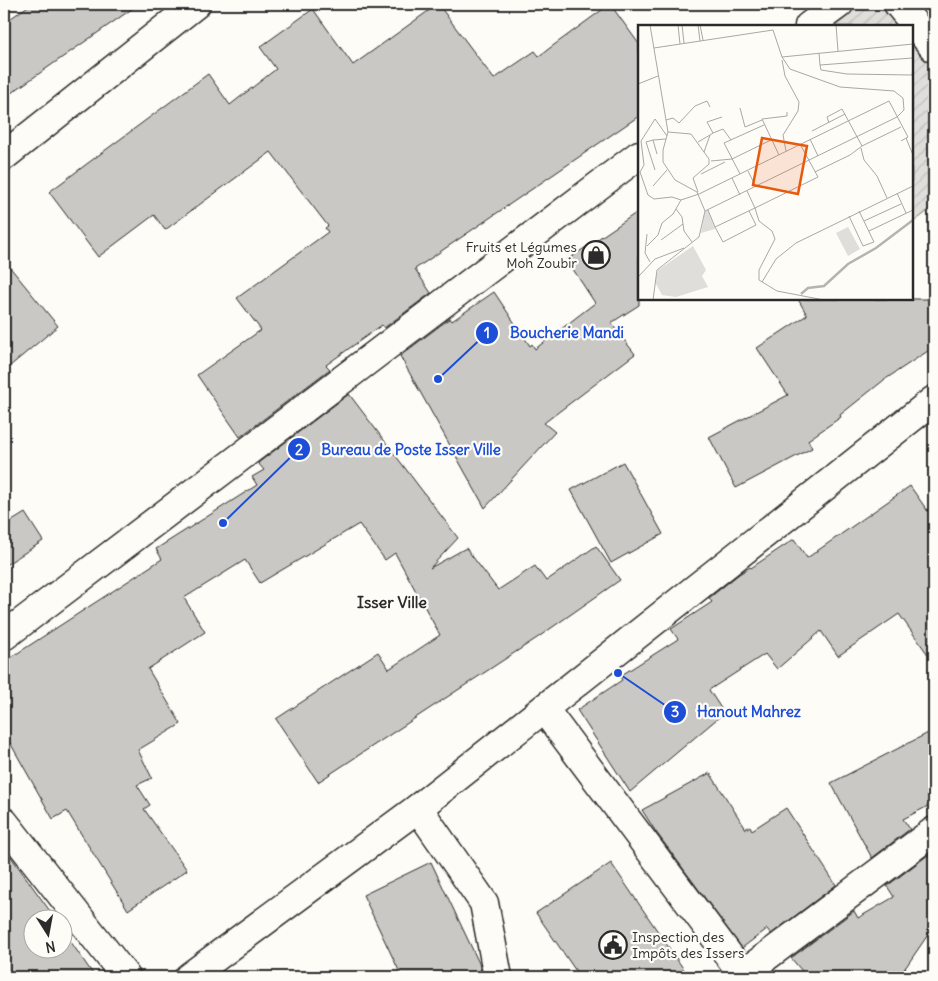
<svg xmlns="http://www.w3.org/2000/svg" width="938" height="981" viewBox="0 0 938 981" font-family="Delius,sans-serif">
<defs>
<pattern id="garden-furrows" width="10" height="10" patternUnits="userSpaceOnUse" patternTransform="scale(1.25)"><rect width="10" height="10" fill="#dfdeda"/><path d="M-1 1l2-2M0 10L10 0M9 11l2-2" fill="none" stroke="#c0bfbb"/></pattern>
</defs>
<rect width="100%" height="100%" fill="#fdfcf7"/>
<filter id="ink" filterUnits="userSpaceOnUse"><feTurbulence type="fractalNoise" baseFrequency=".02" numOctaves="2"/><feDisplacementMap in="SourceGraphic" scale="10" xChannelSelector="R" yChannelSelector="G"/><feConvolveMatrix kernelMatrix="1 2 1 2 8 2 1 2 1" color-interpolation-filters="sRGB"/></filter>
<g filter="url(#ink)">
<path fill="url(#garden-furrows)" stroke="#858482" d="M839,4h59l36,44v159l-22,16v-197h-103z"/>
<g fill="#c9c8c4" stroke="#2b2b2b">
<path d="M31,4h108l-135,94v-75z"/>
<path d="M438,4l56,75 41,-28 4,5 71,-52 29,40v72l-224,153 16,24 -47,35 -2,-3 -56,40 4,4 -90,68 -43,-62 64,-45 -24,-32 91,-66 -3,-4 3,-2 -57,-74 -106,78 -11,-15 -56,42 -49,-65 159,-118 22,31 46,-36 -16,-22 53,-38 40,56z"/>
<path d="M639,211v94l-28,18 24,31 -91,69 11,9 -70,76 -85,-152 50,-38 2,3 42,-29 36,54 2,-2 3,5 60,-46 -28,-43z"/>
<path d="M4,260l54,66 -54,45z"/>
<path d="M798,299h136v48l-50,33 -44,35 1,2 -33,23 4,8 -76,40 -27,-51 79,-42 -31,-47 50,-33z"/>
<path d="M349,394l109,144 -28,30 36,-20 32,42 37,-24 11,15 50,-35 24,34 -83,58 -219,144 -42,-63 102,-67 11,17 51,-34 -45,-82 -10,7 -26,-36 -99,59 -15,-23 -61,38 21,34 -57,37 33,55 -43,26 14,28 -15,7 13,20 -6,4 43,61 -59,40 -61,-99 -14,8 -49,-87v-70l158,-103 -6,-10 101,-64 -5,-8 12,-7 -6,-7z"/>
<path d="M623,462l40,72 -52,29 -40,-73z"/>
<path d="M910,486l24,34v143l-35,-49 -61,42 -17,-25 -44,38 -12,-15 -56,36 15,23 -94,79 -53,-82 45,-30 -2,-4 58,-37 -7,-10 41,-27 -3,-4 30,-24 11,-7 1,1 43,-29 13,19z"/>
<path d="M25,513l18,28 -39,25v-40z"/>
<path d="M934,730v73l-31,16 7,10 -38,29 -41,-75z"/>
<path d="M710,773l36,56 4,-3 2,4 34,-22 50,77 -65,49 -4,-5 -25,19 -86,-116 -14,-22z"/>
<path d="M4,847l51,71h-23v30h30v-19l33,48h-91z"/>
<path d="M928,855l6,8v63l-35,51h-92l-16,-19 63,-47 4,7 36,-21 -7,-11z"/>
<path d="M431,862l48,101 3,14h-80l-39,-82z"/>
<path d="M611,863l78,114h-109l-44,-64z"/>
</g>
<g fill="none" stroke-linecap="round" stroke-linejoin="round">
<defs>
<g id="street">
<path d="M898,4l36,44"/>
<path d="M809,26l30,-22"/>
<path d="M4,156l192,-152"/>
<path d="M4,636l635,-481"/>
<path d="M544,709l201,268"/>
<path d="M418,808l66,95 14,74"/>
<path d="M4,822l122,155"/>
<path d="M743,974l191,-143"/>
<path d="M189,977l229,-169 516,-408"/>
</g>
</defs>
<use href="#street" stroke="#2b2b2b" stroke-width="31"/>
<use href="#street" stroke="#fdfcf7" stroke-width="28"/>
</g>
</g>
<defs>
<symbol id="shop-ring" viewBox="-11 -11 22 22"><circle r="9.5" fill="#fdfcf7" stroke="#2b2b2b" stroke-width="1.5"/><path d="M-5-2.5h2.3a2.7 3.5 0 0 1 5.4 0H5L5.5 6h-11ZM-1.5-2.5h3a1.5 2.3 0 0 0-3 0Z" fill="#2b2b2b"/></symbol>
<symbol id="civic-ring" viewBox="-11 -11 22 22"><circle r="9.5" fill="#fdfcf7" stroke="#2b2b2b" stroke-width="1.5"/><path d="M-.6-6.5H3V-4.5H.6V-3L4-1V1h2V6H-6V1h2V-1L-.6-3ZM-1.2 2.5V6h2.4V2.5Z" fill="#2b2b2b"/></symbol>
</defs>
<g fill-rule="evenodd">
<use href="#shop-ring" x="580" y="239" width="32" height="32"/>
<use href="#civic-ring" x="597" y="929" width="32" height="32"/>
</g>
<g text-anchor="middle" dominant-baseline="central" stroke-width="4.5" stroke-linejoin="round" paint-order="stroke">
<g font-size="14" fill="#2b2b2b" stroke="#fdfcf7" text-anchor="end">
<text x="577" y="247">Fruits et Légumes<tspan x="577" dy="16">Moh Zoubir</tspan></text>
<text x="632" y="937" text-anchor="start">Inspection des<tspan x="632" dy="16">Impôts des Issers</tspan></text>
</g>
<g font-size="16" font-weight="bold" fill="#2b2b2b" stroke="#fdfcf7">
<text x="392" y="602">Isser Ville</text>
</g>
</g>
<g transform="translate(638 25)">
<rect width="275" height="275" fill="#fdfcf7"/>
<path d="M70,185l7,19 -14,4 4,-22z" fill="#dfdeda"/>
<path d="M55,221l13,24 -4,6 6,11 -32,10 -14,-2 -7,-13 3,-12z" fill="#dfdeda"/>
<path d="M210,202l12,22 -12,7 -12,-23z" fill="#dfdeda"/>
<path fill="none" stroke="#b5b4b1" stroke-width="2.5" d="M163,269l7,-6 16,-2 24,-22 28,-16 37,-28"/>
<path fill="none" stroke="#a9a8a5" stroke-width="1" d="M12,0l18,107 -5,18v12l12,18 22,12 8,19 -6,26 -42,33 -4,30M40,0l2,19M44,0l2,18M60,0l2,16M62,0l3,15M198,0l2,26M16,23l119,-18 9,27 131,-13M181,28l1,12 92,-7M144,35l3,16 14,26 -1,9 -15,24 3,16M182,40l1,5 26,4 65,1 1,-6M0,59l20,-8M102,83l5,19 17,-7M28,95l7,-2 6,5 16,-17 12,-5 3,6M174,106l33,-17M30,107l23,2 18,25v5l-16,14 5,14M75,108l10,-4 8,11M72,110l3,-2 -6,-11 15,-5M29,111l-12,-17 -14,22 3,24 -4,7 8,23 6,4 18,-2 9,3M268,113l7,17M172,114l8,17M15,115l-7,2 9,28M60,117l12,-7 -6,17M224,121l39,-19M223,123l3,12 13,16 10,22M19,129l-4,-14 13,-1M141,130l-17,-36 25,-3v-4M73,136l21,-2 39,-19M110,146l8,16M177,147l35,-17 12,-9 -20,-37 -15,8 2,6M63,149l24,-12M102,149l-16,-31 40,-18M94,153l8,17M15,161l14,-16M109,166l8,17 63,-31 -18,-33M259,168l9,20M38,184l6,8 2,14 8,11M70,185l7,17M67,186l192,-94 7,-7 -1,-12 -9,-7 -54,-4 -50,-18 -8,-12M111,186l7,14 -33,17 -8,-15 40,-19 4,13 13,10 3,8 -16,31v10l18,11 47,9M211,191l14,30 11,-4 -15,-31M226,196l37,-17M231,206l44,-21M9,209l-2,19 5,9M23,215l22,-16M9,221l11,-11 4,-12 11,-9 8,-14 18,-6 190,-93 19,36 -7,4M0,252l17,-18 29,-11M124,257l14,-23 20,-16 117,-57"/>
<path fill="#e8590c" fill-opacity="0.15" stroke="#e8590c" stroke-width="2.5" d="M124,113l45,8 -9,48 -45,-9z"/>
<rect width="275" height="275" fill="none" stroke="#2b2b2b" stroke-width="2.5"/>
</g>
<path fill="none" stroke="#1d4ed8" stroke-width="2" d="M438 379L487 333M223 523L299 449M618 673L675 712"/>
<g fill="#1d4ed8" stroke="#fdfcf7" stroke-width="2">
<circle cx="438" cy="379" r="5"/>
<circle cx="223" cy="523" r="5"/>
<circle cx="618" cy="673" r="5"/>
<circle cx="487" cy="333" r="12"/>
<circle cx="299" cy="449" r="12"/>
<circle cx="675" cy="712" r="12"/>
</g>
<g font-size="15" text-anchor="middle" font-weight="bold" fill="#fff">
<text x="487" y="338">1</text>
<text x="299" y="455">2</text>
<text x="675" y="717">3</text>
</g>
<g font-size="15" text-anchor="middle" font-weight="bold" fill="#1d4ed8" stroke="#fdfcf7" stroke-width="4.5" stroke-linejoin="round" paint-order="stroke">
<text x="567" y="338">Boucherie Mandi</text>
<text x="411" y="455">Bureau de Poste Isser Ville</text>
<text x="749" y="717">Hanout Mahrez</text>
</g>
<rect width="938" height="981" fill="none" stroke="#fdfcf7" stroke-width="20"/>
<rect x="10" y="10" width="918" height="961" fill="none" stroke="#2b2b2b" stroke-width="2" filter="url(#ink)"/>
<g transform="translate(48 934) rotate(169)"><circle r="24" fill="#fdfcf7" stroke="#a9a8a5"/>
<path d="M0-4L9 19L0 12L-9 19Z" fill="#2b2b2b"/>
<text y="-8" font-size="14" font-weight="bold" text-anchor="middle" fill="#2b2b2b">N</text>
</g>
</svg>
